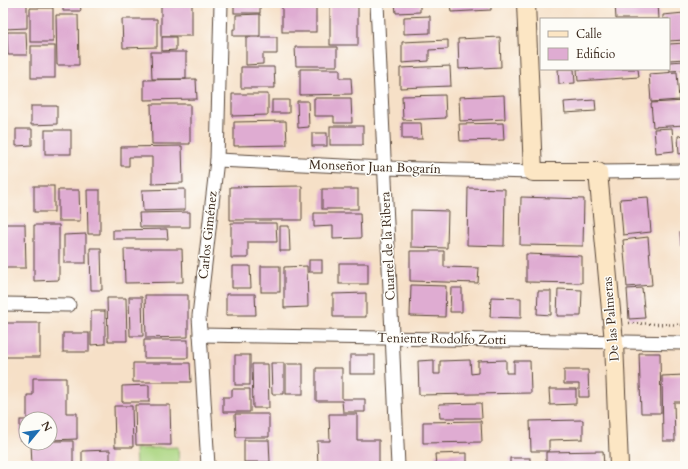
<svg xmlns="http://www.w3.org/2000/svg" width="688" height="469" viewBox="0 0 688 469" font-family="Cardo,serif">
<rect width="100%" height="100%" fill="#fdfcf7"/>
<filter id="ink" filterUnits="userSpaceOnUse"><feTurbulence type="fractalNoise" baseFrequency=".025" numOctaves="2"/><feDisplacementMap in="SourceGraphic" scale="8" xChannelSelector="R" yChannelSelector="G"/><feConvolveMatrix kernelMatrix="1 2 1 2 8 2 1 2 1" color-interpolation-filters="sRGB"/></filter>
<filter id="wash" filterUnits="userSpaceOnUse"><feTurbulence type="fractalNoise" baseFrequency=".012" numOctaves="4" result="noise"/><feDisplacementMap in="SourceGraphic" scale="16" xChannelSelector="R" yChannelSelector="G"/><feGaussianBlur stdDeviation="0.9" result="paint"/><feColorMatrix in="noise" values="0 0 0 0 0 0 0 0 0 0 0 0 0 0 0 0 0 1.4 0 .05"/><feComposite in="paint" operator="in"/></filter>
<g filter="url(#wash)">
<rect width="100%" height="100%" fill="#f6e0c7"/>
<path fill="#abd581" stroke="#738050" d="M178,447l1,19h-43l-1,-17z"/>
<g id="blocks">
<g fill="#dfacd2">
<path d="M5,3h22v25l-22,1z"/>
<path d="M63,3h17l1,8h-18z"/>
<rect x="161" y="3" width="31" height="33"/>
<rect x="234" y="3" width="26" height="10"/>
<rect x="282" y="3" width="34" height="29"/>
<rect x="330" y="3" width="28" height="42"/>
<path d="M395,3h25v9l-24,1z"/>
<path d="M450,3h41v7l-40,2z"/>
<path d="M615,3h43l1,16h-43z"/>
<rect x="30" y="8" width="23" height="34"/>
<path d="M684,13l1,27 -16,1v-22h-6v-4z"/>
<path d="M260,14v22h-27v-7h3v-14z"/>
<path d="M56,15h22l1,50h-22z"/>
<path d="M430,16v17l-26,1v-17z"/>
<path d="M122,19h35v28l-34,1z"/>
<path d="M7,32h19l1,23h-19z"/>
<path d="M162,37h14v13l-14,1z"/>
<path d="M246,37h31v17h-14v10l-17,1z"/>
<path d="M500,37l1,30 -42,2 -1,-30z"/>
<path d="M448,40v9l-19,1v11l-27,2v-21z"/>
<path d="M685,43v16l-16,1v-16z"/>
<rect x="31" y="46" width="24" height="32"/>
<path d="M295,47h42v19h-41z"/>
<path d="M151,52h35v27h-34z"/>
<path d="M685,61v9l-15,1 -1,-9z"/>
<path d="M450,66l1,20 -51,2v-20z"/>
<path d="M241,67h33l1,21h-34z"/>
<path d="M300,69h40v9h11l1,16 -52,1z"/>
<path d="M558,69h16l1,14 -16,1z"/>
<path d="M577,69h61l1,8 -61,4z"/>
<path d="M677,72l2,28 -28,2 -2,-28z"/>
<path d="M196,79l1,20 -53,1v-20z"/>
<path d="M232,94h36v21l-36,1z"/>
<path d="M445,95l1,23 -43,2 -1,-24z"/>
<path d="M504,95l1,24 -45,2 -1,-24z"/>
<path d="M314,98h37l1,25h-18v-7h-20z"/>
<rect x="272" y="100" width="17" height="13"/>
<path d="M595,100l1,11 -31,2 -1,-11z"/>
<path d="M297,101h11l1,26 -11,1z"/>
<path d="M685,101v24l-32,2 -2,-24z"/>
<path d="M151,104h39v40h-38z"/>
<path d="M31,106h26v18l-26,1z"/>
<path d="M286,121l1,24 -53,1v-24z"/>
<path d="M402,123h19l1,16h-20z"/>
<path d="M503,123l1,17 -44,1 -1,-17z"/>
<rect x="330" y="126" width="33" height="19"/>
<path d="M672,128l2,23 -18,2 -2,-24z"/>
<path d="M16,129h16v16l-16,1z"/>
<rect x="45" y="130" width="26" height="24"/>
<rect x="312" y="133" width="15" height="13"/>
<path d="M685,135v18l-6,1 -1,-18z"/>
<path d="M182,146l1,37 -31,1v-27h-23v9h-8v-19z"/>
<rect x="34" y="186" width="20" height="26"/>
<path d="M302,186v34h-72v-33z"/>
<path d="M468,188l37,1 -1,57 -37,-1z"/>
<path d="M185,189v21l-42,1 -1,-21z"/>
<rect x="322" y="189" width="36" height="20"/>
<path d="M58,190h21l1,31h-22z"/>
<path d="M87,190h13v44h-12z"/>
<path d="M521,197l63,2 -1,47 -63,-1z"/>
<path d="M648,197l3,35 -28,3 -3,-36z"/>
<path d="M411,210l37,1 -1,37 -36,-1z"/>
<path d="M190,212v15h-50l-1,-14z"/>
<path d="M314,213h46l1,25 -28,1v-13l-19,1z"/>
<path d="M231,223h45l1,19h-29v16h-17z"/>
<path d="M3,224h22l1,44h-23z"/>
<path d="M34,225h25v55l-25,1z"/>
<path d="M280,226h9l1,25h-10z"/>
<path d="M167,229l1,10h-55v-9z"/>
<path d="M680,232h5v13h-4z"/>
<path d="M86,234v29h-22v-28z"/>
<path d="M648,237l4,48 -25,2 -4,-47z"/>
<path d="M90,248h11l1,42h-11z"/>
<path d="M124,249h58l1,33 -58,1z"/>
<path d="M410,251h34v16l35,1 -1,15 -68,-2z"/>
<path d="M526,254l56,2v27l-56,-1z"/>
<rect x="309" y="260" width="13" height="12"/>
<rect x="339" y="263" width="29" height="21"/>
<path d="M232,266h18l1,22h-19z"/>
<rect x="261" y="266" width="19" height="26"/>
<path d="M307,266l1,41 -24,1v-41z"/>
<path d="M411,285l35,1 -1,31 -35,-1z"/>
<path d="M451,288h11v24h-12z"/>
<path d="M642,288l3,30 -16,1 -2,-30z"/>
<path d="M558,289l24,1 -1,26h-24z"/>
<path d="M538,291h13v24l-14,-1z"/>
<path d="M366,293v24h-33v-23z"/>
<path d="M226,294h29l1,21h-30z"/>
<path d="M145,295h43v42l-42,1z"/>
<path d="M129,297h13l1,39h-13z"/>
<path d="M491,297l30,1v20l-31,-1z"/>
<path d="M107,298h19l1,43h-19z"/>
<path d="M91,311h14v33l-14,1z"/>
<rect x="3" y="323" width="37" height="34"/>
<rect x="63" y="333" width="26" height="19"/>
<rect x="144" y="340" width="44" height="18"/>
<path d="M639,353h21l1,60h-20z"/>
<rect x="235" y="355" width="15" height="30"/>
<rect x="350" y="355" width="25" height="19"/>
<path d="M434,360v14h6v-13l30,-1 1,14 7,-1v-12l28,-1v13h8v-12h16l1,32 -112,2 -1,-34z"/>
<path d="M133,363h57l1,19h-58z"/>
<path d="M271,363h13v31h-12z"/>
<path d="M252,364h16l1,44h-16z"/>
<rect x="286" y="364" width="17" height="30"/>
<path d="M316,368h26v31h23v13h-22l-1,-11h-26z"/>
<path d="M564,370h24l1,27h-10v-13h-15z"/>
<path d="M684,375l1,27h-11l1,39h-12l-1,-65z"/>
<path d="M33,378h33v35h11v26l-27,1v-21h-23v-24h6z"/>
<path d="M149,385v17h-27v-16z"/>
<path d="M232,389h18v23h-27v-15h9z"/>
<path d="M549,389h27v15l-26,1z"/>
<path d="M481,403l1,15h-42l-1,-14z"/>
<path d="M135,405h35l1,40h-35z"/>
<path d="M114,406h18l1,41h-18z"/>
<path d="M235,414h34v23h-33z"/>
<path d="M329,414h28v26h22v25l-61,1 -1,-25h13z"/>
<rect x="20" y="420" width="6" height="20"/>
<path d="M583,420v19l-34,1v11h-18l-1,-30z"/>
<path d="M481,421l1,21 -59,1v-21z"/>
<path d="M244,440h25l1,22h-26z"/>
<path d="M50,441h23v25h-41l-1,-23h19z"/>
<path d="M110,450v16h-28v-15z"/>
<rect x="683" y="450" width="2" height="16"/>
<path d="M603,451l1,15h-58v-14z"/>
<path d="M467,453v13h-31l-1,-12z"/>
<rect x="510" y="458" width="20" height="8"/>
</g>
</g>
</g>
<g filter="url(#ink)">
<use href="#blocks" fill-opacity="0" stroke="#574537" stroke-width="1"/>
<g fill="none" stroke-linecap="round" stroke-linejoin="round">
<defs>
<g id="minor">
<path d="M377,3l21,463"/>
<path d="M217,160l168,8 148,4"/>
<path d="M598,172l87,-1"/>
<path d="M3,304l66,1"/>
<path d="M200,335l485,8"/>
<path d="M208,466l-9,-150 18,-156 4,-157"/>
</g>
<path id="secondary" d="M526,3l7,169h65l16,170 5,124"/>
</defs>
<use href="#minor" stroke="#574537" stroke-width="15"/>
<use href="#secondary" stroke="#574537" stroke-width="20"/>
<path stroke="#574537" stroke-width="2.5" stroke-dasharray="1 3" stroke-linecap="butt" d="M629,323l56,2"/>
<use href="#minor" stroke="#fff" stroke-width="13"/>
<use href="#secondary" stroke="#fce6c4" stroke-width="18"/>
</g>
</g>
<g text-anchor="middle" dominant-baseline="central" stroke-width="3" stroke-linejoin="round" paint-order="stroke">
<g font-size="13" fill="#3b2a1e" stroke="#fdfcf7">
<text transform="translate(375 167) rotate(2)">Monseñor Juan Bogarín</text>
<text transform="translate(208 235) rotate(-84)">Carlos Giménez</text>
<text transform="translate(388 246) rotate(-93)">Cuartel de la Ribera</text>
<text transform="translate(611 319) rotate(-95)">De las Palmeras</text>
<text transform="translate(442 339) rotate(1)">Teniente Rodolfo Zotti</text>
</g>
</g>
<rect width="688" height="469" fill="none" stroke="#fdfcf7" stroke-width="16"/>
<rect x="540" y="18" width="130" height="52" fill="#fdfcf7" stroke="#afa8a0"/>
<rect x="548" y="31" width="20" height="6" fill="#fce6c4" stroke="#afa8a0"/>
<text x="576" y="38" font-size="12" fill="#3b2a1e">Calle</text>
<rect x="548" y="48" width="20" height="12" fill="#dfacd2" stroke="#afa8a0"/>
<text x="576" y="58" font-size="12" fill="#3b2a1e">Edificio</text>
<g transform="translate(38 431) rotate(61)"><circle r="19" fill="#fdfcf7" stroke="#afa8a0"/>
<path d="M0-3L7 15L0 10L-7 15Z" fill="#1f6fb2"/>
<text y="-6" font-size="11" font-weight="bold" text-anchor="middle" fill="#3b2a1e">N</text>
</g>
</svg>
